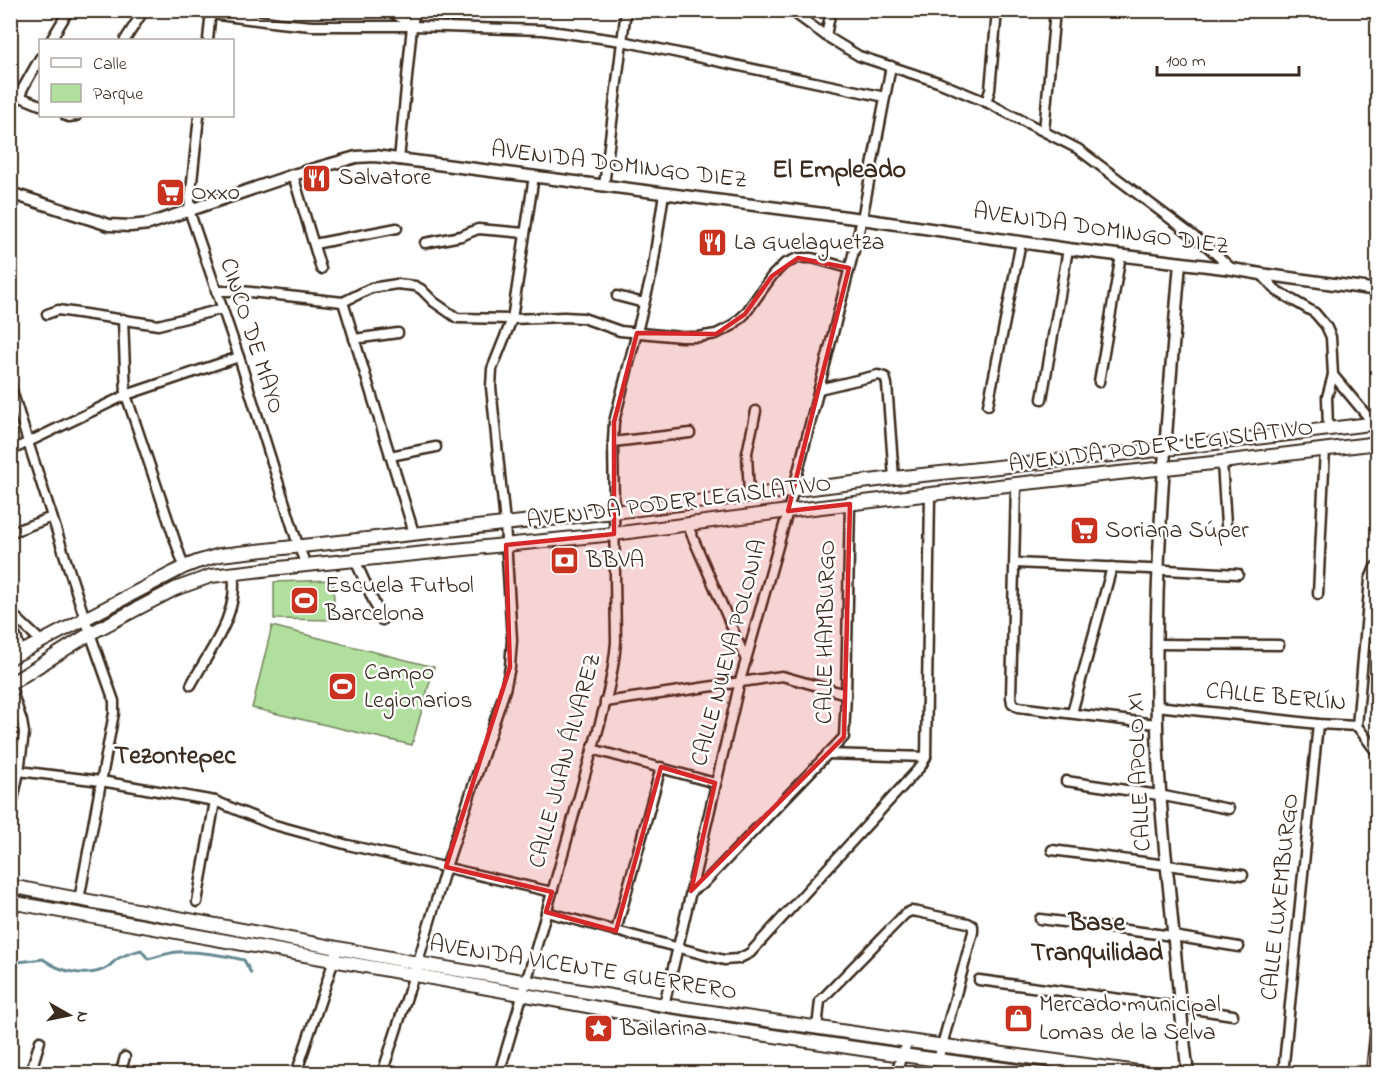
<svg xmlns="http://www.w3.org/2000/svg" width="1388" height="1084" viewBox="0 0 1388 1084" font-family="'Indie Flower',sans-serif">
<rect width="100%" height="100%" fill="#fff"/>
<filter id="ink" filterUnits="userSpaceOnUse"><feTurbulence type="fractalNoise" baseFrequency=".0167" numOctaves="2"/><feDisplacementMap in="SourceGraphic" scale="12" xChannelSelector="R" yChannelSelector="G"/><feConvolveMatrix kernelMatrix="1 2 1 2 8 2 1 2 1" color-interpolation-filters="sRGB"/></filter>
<g filter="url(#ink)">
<g fill="#b0df9e" stroke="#76845e" stroke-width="1.5">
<path d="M333,580l2,40 -61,-1v-37z"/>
<path d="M272,626l162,41 -22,78 -160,-37z"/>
</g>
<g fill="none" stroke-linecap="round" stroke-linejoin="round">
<path stroke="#658a93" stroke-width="3" d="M10,963l33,-4c17,13 46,20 65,8 4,-3 7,-7 11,-9 7,-4 15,-6 22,-8l7,9c9,-2 19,-6 29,-7 23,-1 45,3 67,8l7,13"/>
<defs>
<g id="minor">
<path d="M389,10l22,15"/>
<path d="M790,10l36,26 33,20 79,26 48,20 92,47 130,98 24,22"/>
<path d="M211,14l68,9 33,3h100l131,4 79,11 263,56"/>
<path d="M826,36l5,-26"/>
<path d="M51,40l18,-30"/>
<path d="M125,40l19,-30"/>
<path d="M208,40l3,-30"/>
<path d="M40,58l-17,30 -2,5 2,5 17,7"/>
<path d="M986,102l4,-12 7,-80"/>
<path d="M66,116l3,1 7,-1"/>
<path d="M199,116l-10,94 50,147 59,188 8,20"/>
<path d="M1044,131l11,-121"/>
<path d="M399,160l13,-134 3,-16"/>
<path d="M293,175l28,94"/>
<path d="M604,186l22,-176"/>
<path d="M425,243l36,-7 17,-7 47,4"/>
<path d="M314,244l83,-16"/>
<path d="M1261,274l16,17 38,22 11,13 5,11 2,38 -6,22 1,31"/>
<path d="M216,291h25l102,11 28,-14 26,-4 18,2 6,3 13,13 23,16 55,1 52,-2 19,1 37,13 61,6h17l18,-3 16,-8 13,-12 27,-38 12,-12 14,-6h14l37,10"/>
<path d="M617,296l27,7"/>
<path d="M343,302l71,231"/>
<path d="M47,314l11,-4 100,15 64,-16"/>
<path d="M123,319l3,76 58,172"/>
<path d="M354,339l44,-6"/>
<path d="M1333,375l40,48"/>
<path d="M1099,382l22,-127"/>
<path d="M10,384l18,58 57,177 29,82v12l-35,187"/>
<path d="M819,389l59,-14 7,2 2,7 7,94"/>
<path d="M1042,399l26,-150"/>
<path d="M988,405l33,-163"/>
<path d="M613,442l77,-9"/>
<path d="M10,451l116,-56 113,-38"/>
<path d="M390,456l46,-9"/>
<path d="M1222,462l4,63"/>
<path d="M1016,484l-5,213 1,6 6,4 138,17"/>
<path d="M749,495l-2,-42 9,-42"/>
<path d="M687,524l59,136"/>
<path d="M10,533l42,-16"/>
<path d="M355,560l27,60"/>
<path d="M1015,563l134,6 89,5"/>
<path d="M1318,594l7,-145"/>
<path d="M10,612l32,30"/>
<path d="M10,627l6,10 5,15"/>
<path d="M1156,644l123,1"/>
<path d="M10,685l12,36 2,12 -5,39 -9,42"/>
<path d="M191,685c18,-34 49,-71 42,-112"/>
<path d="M605,702l177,-26 64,18"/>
<path d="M1157,706l161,18 39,2"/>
<path d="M1072,713l40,-146"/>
<path d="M1357,726l13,-147 5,-12 3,-1"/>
<path d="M1357,726l21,28"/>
<path d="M592,749l123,34"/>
<path d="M827,754l99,3"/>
<path d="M10,770l91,11 114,20 56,23 77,21 204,47"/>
<path d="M1066,781l93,14 70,14"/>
<path d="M1052,850l191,25"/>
<path d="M691,891l12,-7 141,-147 2,-43 4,-190"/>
<path d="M197,902l18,-101"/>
<path d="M546,912l178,48 14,-1 12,-6 171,-187 5,-9 4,-262"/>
<path d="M1040,919l133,17 66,11"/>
<path d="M616,931l45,-164"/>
<path d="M979,980l201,27 53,8"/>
<path d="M664,1005l14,-58 62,-266 48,-170 74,-292 29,-153"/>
<path d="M817,1028l3,-27 85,-87 6,-3 7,1 50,11 5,3v6l-35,128"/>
<path d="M30,1074l10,-33"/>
<path d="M120,1074l5,-17"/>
<path d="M296,1074l42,-126"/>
<path d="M382,1074l32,-99 32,-108 59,-177 5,-23 2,-27 -7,-117 -14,-136 1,-18 20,-50 22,-143"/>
<path d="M499,1074c28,-94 55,-187 81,-281 13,-49 32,-100 36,-151l-3,-200 1,-20 38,-149 12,-80"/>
<path d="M895,1074l13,-33"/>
<path d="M1283,1074l35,-350"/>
<path d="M1371,1074l7,-66"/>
</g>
<g id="tertiary">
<path d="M10,193l99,32 21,1 19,-2 144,-49 63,-18 19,-1 487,63 206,30 164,20 29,5 117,16"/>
<path d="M1180,263c-13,154 -27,308 -23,462 1,55 6,109 12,163 6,62 11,124 19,186"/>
</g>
<g id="secondary">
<path d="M10,658l174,-91 13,-5 23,-7 394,-43 280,-34 264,-28 220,-27"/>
<path d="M10,684l81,-51 84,-44 36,-13 95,-11 308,-31 182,-24 220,-26 206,-22 156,-19"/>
<path d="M10,886l407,77 247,42 244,36 245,33"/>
<path d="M10,902l649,117 243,36 140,19"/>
</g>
</defs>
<use href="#minor" stroke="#3b2a1e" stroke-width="13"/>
<use href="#tertiary" stroke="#3b2a1e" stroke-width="15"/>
<use href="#secondary" stroke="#3b2a1e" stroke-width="16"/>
<use href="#minor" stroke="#fff" stroke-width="8"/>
<use href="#tertiary" stroke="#fff" stroke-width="10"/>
<use href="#secondary" stroke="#fff" stroke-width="12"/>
</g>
</g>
<path fill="#d62828" fill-opacity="0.2" stroke="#d62828" stroke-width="4.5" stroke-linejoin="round" d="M798,258l51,10 -61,243 62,-7 -6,233 -153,154 24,-108 -54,-16 -45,164 -70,-19 6,-20 -106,-25 64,-200 -4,-122 108,-11v-112l23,-89 79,1 29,-20 27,-38z"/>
<defs>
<symbol id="restaurant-square" viewBox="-11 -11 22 22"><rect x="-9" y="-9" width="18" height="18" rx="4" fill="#c8321e" stroke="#fff"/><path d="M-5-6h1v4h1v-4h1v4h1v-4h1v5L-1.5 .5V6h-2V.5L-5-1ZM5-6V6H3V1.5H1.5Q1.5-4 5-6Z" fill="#fff"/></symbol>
<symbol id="supermarket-square" viewBox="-11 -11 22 22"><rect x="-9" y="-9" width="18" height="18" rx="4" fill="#c8321e" stroke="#fff"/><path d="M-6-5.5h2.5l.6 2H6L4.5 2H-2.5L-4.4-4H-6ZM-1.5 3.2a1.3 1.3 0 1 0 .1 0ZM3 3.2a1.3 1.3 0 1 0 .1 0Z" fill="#fff"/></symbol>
<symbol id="bank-square" viewBox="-11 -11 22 22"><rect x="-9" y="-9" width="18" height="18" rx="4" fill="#c8321e" stroke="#fff"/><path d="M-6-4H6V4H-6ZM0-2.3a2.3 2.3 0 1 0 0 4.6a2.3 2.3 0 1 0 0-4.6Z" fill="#fff"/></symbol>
<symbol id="stadium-square" viewBox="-11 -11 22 22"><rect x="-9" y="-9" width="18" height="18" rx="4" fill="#c8321e" stroke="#fff"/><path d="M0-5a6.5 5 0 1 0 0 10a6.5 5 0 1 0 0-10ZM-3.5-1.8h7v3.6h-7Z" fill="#fff"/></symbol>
<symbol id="shop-square" viewBox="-11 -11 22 22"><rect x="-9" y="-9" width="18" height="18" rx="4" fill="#c8321e" stroke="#fff"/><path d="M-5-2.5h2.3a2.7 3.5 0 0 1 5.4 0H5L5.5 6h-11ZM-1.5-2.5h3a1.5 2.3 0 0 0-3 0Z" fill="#fff"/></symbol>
<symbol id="sight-square" viewBox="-11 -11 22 22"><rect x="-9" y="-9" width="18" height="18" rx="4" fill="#c8321e" stroke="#fff"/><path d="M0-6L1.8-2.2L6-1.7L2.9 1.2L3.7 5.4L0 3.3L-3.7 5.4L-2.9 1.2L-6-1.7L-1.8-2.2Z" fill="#fff"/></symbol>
</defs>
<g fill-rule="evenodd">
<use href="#restaurant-square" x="300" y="162" width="33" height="33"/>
<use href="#supermarket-square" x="154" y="176" width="33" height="33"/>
<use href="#restaurant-square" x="696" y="226" width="33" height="33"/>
<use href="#supermarket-square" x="1068" y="514" width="33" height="33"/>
<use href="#bank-square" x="548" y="544" width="33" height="33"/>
<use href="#stadium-square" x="288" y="584" width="33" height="33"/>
<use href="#stadium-square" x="326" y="670" width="33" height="33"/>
<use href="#shop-square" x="1002" y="1002" width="33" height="33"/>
<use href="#sight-square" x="582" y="1012" width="33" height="33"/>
</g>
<g text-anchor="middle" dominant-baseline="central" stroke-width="5" stroke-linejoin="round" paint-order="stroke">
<g font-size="24" fill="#3b2a1e" stroke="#fff">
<text transform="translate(619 166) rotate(7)">AVENIDA DOMINGO DIEZ</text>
<text transform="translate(1101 230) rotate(8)">AVENIDA DOMINGO DIEZ</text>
<text transform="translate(251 336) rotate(72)">CINCO DE MAYO</text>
<text transform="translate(1161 447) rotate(-7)">AVENIDA PODER LEGISLATIVO</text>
<text transform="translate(679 503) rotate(-7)">AVENIDA PODER LEGISLATIVO</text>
<text transform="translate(827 632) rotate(-89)">CALLE HAMBURGO</text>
<text transform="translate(730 653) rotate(-75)">CALLE NUEVA POLONIA</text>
<text transform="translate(1276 698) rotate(5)">CALLE BERLÍN</text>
<text transform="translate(566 761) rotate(-75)">CALLE JUAN ÁLVAREZ</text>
<text transform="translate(1140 772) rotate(-93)">CALLE APOLO XI</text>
<text transform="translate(1281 897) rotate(-84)">CALLE LUXEMBURGO</text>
<text transform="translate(583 969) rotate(9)">AVENIDA VICENTE GUERRERO</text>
</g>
<g font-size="24" fill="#3b2a1e" stroke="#fff" text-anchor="start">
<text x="338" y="178">Salvatore</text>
<text x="191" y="193">Oxxo</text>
<text x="734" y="243">La Guelaguetza</text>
<text x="1105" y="531">Soriana Súper</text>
<text x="586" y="561">BBVA</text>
<text x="325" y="586">Escuela Futbol<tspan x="325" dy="28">Barcelona</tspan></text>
<text x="364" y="673">Campo<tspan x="364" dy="28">Legionarios</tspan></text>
<text x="1039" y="1005">Mercado municipal<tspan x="1039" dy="28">Lomas de la Selva</tspan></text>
<text x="620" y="1029">Bailarina</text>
</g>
<g font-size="26" font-weight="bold" fill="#3b2a1e" stroke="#fff">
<text x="839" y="171">El Empleado</text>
<text x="175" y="757">Tezontepec</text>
<text x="1097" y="924">Base<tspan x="1097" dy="30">Tranquilidad</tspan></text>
</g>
</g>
<rect width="1388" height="1084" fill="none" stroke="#fff" stroke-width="36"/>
<rect x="18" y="18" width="1352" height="1048" fill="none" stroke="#3b2a1e" stroke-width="2" filter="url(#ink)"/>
<rect x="39" y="39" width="195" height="78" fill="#ffffff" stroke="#b1aaa5" stroke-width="1.5"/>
<rect x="51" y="58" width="30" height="9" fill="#ffffff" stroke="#b1aaa5" stroke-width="1.5"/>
<text x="93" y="69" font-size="18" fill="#3b2a1e">Calle</text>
<rect x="51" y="84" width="30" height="18" fill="#b0df9e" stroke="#b1aaa5" stroke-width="1.5"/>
<text x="93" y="99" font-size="18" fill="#3b2a1e">Parque</text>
<g transform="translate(69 1015) rotate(99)" stroke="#ffffff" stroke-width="4.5" paint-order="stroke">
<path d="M0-4.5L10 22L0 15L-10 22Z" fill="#3b2a1e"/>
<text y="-9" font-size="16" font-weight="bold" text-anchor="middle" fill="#3b2a1e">N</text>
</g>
<path d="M1157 66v9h142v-9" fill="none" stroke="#3b2a1e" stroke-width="3"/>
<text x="1166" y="66" font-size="18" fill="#3b2a1e" stroke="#ffffff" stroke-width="4.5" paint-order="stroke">100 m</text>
</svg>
